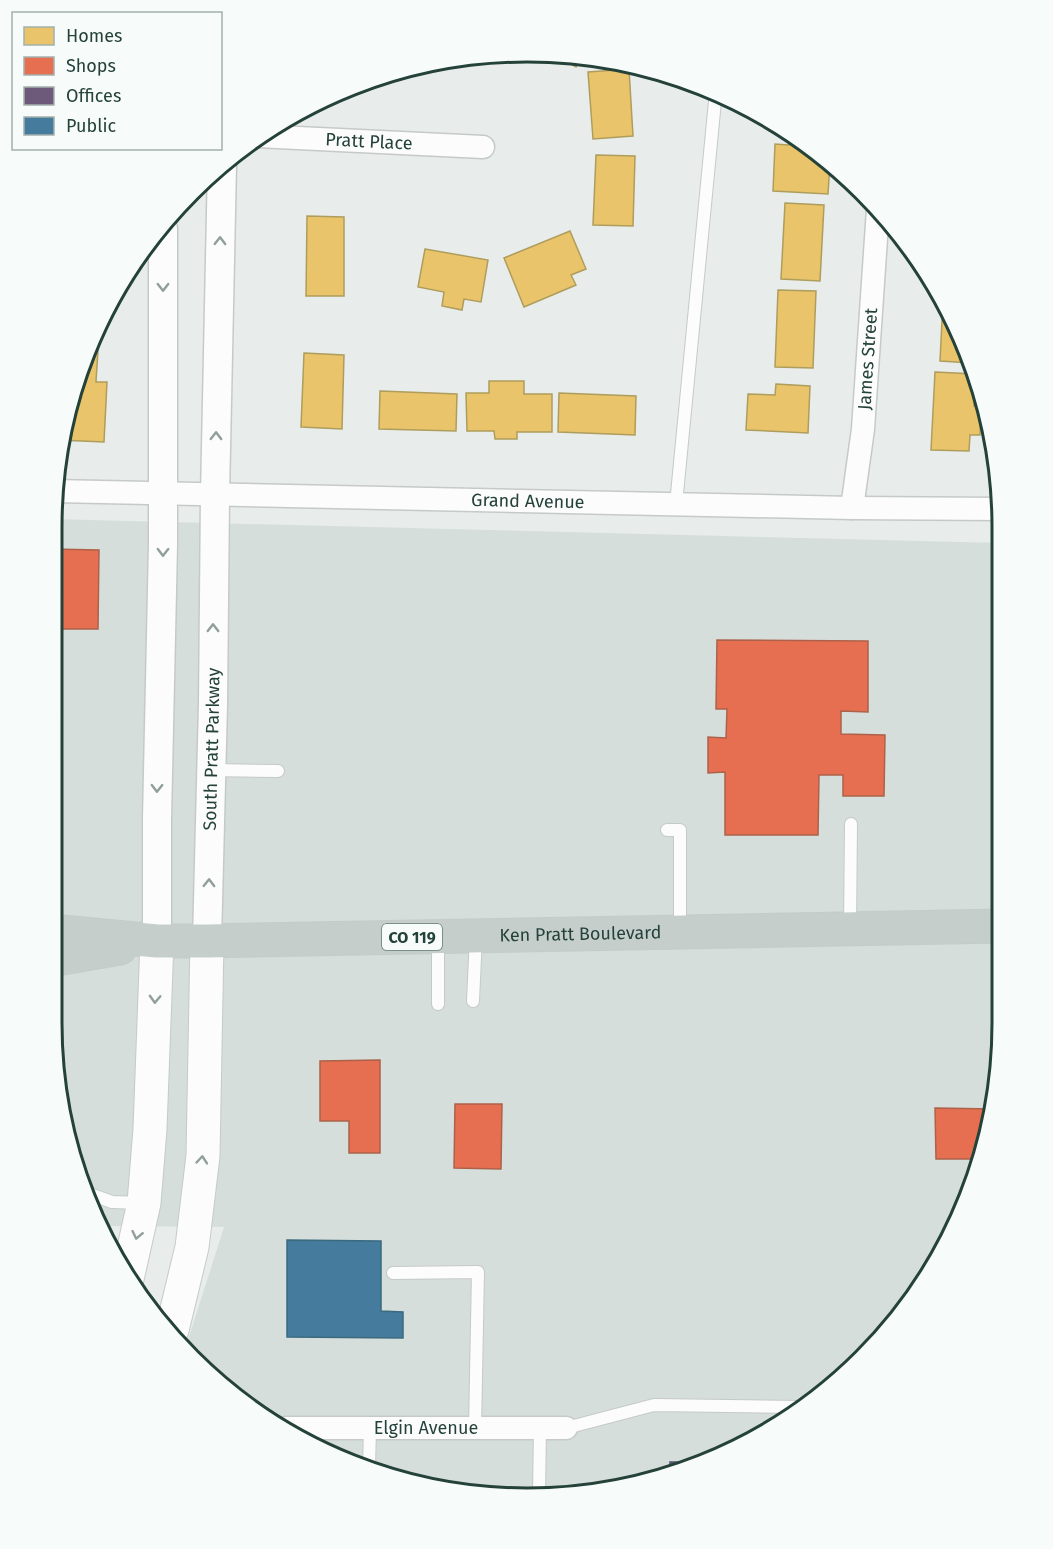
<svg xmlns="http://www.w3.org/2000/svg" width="1053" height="1549" viewBox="0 0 1053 1549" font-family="'Fira Sans',sans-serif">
<rect width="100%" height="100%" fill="#e8edeb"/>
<path fill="#d6dedb" d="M52,519l950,24v479l-9,93 -40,118 -90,125 -99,76 -144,55 -125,8 -150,-35 -108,-62 -51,-54 38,-119 -123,-1 -25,-51 -25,-153z"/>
<g fill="#e9c46a" stroke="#ae9d5c" stroke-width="1.5">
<path d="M554,54l28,2 -6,11z"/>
<path d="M629,69l4,67 -40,3 -5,-67z"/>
<path d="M790,131l40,32 -2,31 -55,-3 2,-47 14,1z"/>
<path d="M596,155l39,1 -2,70 -40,-1z"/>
<path d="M785,203l39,2 -4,76 -39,-2z"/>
<path d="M307,216l37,1v79h-38z"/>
<path d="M570,231l16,38 -15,6 5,10 -52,22 -20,-49z"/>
<path d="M425,249l63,11 -7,42 -17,-3 -2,11 -20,-4 2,-14 -26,-5z"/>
<path d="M778,290l38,1 -3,77 -38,-1z"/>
<path d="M943,301l23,43 5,19 -31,-2z"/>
<path d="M104,311l-1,22h-9l6,-17z"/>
<path d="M89,350h9l-2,32h11l-3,60 -45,-2 1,-6z"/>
<path d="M304,353l40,2 -2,74 -41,-2z"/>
<path d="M935,372l40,2 -1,32h7l-1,29h-10l-1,16 -38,-1z"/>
<path d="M489,381h35v13h28v38h-35v7h-22l-1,-8h-27l-1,-38h23z"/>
<path d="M776,384l34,2 -2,47 -62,-3 2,-36 27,1z"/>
<path d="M380,391l77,3 -1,37 -77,-2z"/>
<path d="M559,393l77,3 -1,39 -77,-3z"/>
</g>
<g fill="#e76f51" stroke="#ac624a" stroke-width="1.5">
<path d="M51,549l48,1 -1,79h-47z"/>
<path d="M717,640l151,1v71l-27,-1v23l44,1 -1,61h-41v-21h-24l-1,60h-93v-63l-17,1v-36l18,1 1,-29h-11z"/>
<path d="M380,1060v93h-31v-32h-29v-60z"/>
<path d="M455,1104h47l-1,65 -47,-1z"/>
<path d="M935,1108l58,1v6l-15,44h-42z"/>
</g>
<path fill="#6d597a" stroke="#575267" stroke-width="1.5" d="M670,1462h20l-20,8z"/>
<path fill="#457b9d" stroke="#3b6a7f" stroke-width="1.5" d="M287,1240l94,1v70l22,1v26l-116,-1z"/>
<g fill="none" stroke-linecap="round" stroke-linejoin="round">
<defs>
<g id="service">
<path d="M676,504l40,-413"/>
<path d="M211,770l67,1"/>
<path d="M667,830h13v102"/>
<path d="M850,928l1,-104"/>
<path d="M438,938v66"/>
<path d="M473,1001l3,-65"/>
<path d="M84,1192l28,10 30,1"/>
<path d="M393,1273l85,-1 -3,156"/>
<path d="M566,1428l88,-23 146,2"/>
<path d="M369,1468l1,-40"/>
<path d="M539,1494l1,-66"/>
</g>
<g id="minor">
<path id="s1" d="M257,136l226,11"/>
<path id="s2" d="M54,491l798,17 148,1"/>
<path id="s3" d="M852,508l11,-79 15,-220"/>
<path id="s4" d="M286,1428h280"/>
</g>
<g id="tertiary">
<path d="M157,941v-122l6,-275v-315"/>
<path id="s5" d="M207,941l6,-237 2,-209 7,-330"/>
</g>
<g id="secondary">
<path d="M127,1279l17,-76 6,-74 7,-188"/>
<path d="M172,1330l20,-83 11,-91 4,-215"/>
</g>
<g id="trunk">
<path id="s6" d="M51,931l106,10h50l795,-15"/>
<path d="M51,960l69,-12"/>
</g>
</defs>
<use href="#service" stroke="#c5cac8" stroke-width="14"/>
<use href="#minor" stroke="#c5cac8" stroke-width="25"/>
<use href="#tertiary" stroke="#c5cac8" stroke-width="31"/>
<use href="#secondary" stroke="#c3cbc8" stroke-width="35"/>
<use href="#trunk" stroke="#c3ccc9" stroke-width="35"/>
<use href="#service" stroke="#fcfcfc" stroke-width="12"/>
<use href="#minor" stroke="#fcfcfc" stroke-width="22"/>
<use href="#tertiary" stroke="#fcfcfc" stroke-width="28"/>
<use href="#secondary" stroke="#fcfcfc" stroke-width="33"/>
<use href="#trunk" stroke="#c6cecc" stroke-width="33"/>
</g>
<defs><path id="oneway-chevron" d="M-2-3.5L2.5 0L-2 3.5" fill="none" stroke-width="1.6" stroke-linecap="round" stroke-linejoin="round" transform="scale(1.5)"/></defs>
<g stroke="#909f9b">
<use href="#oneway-chevron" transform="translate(220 241) rotate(-89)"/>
<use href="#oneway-chevron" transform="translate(163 287) rotate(90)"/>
<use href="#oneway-chevron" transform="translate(216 436) rotate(-89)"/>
<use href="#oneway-chevron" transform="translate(163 552) rotate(91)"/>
<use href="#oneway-chevron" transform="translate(213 628) rotate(-90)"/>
<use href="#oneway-chevron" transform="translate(157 788) rotate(91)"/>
<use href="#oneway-chevron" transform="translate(209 883) rotate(-89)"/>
<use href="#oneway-chevron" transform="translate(155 999) rotate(92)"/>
<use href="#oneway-chevron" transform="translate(202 1160) rotate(-85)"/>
<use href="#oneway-chevron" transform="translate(137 1235) rotate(102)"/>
</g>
<g text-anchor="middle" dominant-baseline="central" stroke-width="6" stroke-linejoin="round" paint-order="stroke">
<rect fill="#f7fbf9" stroke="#637a73" stroke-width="1.5" x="382" y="924" width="60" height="26" rx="4.5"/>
<g font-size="16" font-weight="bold" fill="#24423a">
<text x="412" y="937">CO 119</text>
</g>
<g font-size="18" fill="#24423a" stroke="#f7fbf9">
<text stroke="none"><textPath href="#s1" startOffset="112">Pratt Place</textPath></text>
<text stroke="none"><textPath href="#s3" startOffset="150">James Street</textPath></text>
<text stroke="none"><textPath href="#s2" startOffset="474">Grand Avenue</textPath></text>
<text stroke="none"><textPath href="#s5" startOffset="192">South Pratt Parkway</textPath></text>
<text stroke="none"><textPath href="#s6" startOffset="530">Ken Pratt Boulevard</textPath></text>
<text stroke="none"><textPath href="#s4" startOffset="140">Elgin Avenue</textPath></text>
</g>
</g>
<path d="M0 0H1053V1549H0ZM527 62H527A465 465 0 0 1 992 527V1023A465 465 0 0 1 527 1488H527A465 465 0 0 1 62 1023V527A465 465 0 0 1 527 62Z" fill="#f7fbf9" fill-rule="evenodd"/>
<path fill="none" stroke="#24423a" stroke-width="3" d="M527 62H527A465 465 0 0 1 992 527V1023A465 465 0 0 1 527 1488H527A465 465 0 0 1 62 1023V527A465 465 0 0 1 527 62Z"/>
<rect x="12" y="12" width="210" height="138" fill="#f7fbf9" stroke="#a3b1ad" stroke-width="1.5"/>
<rect x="24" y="27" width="30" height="18" fill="#e9c46a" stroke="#a3b1ad" stroke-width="1.5"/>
<text x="66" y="42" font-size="18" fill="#24423a">Homes</text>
<rect x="24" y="57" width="30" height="18" fill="#e76f51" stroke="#a3b1ad" stroke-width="1.5"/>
<text x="66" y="72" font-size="18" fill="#24423a">Shops</text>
<rect x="24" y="87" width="30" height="18" fill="#6d597a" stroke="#a3b1ad" stroke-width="1.5"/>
<text x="66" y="102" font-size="18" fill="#24423a">Offices</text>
<rect x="24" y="117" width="30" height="18" fill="#457b9d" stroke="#a3b1ad" stroke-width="1.5"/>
<text x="66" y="132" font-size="18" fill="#24423a">Public</text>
</svg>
